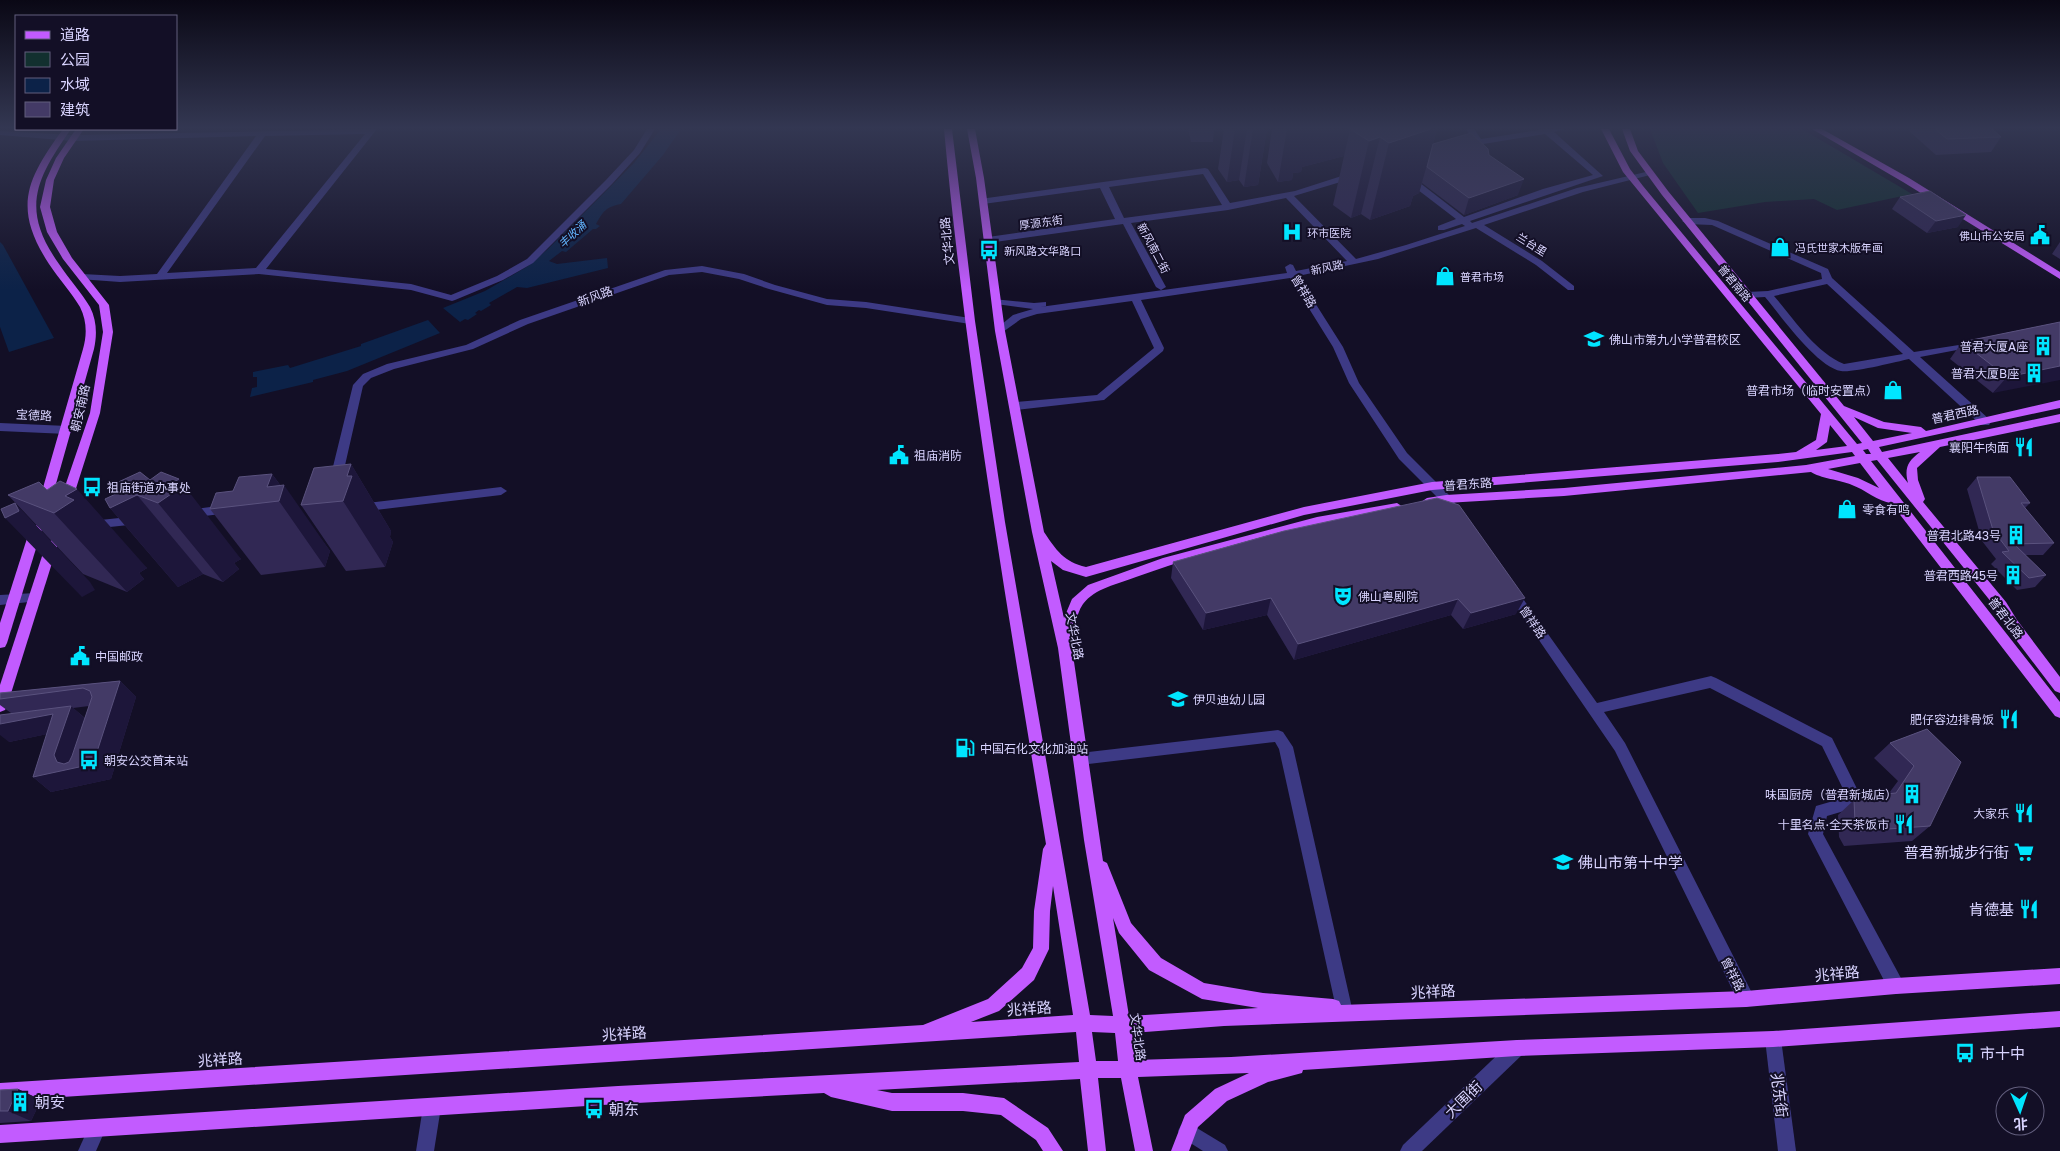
<svg xmlns="http://www.w3.org/2000/svg" width="2060" height="1151" viewBox="0 0 2060 1151" font-family="'Golos Text','Noto Sans SC',sans-serif">
<rect width="100%" height="100%" fill="#130f26"/>
<path fill="#12302f" d="M1650,129h152l110,65 -75,16 -23,-11 -49,3 -67,11 -35,-50z"/>
<g fill="#0c2248">
<path d="M661,129h20l-18,26 -42,49c-16,3 -18,8 -25,20l4,2 -4,3h-3l-27,23 -4,-1 -13,10 8,3 50,-6 1,10 -81,20 -10,-1 -28,16 2,2 -10,6 -2,-1 -4,3 2,1 -9,6 -3,-1 -5,3 -17,-14 42,-17 43,-25 20,-17 86,-86z"/>
<path d="M0,242l3,3 51,93 -45,14 -9,-25z"/>
<path d="M428,320l12,13 -93,38 -34,9v2l-63,15 2,-9 5,-1v-10h-4v-5l35,-7 2,3 71,-22v-2z"/>
</g>
<g fill="none" stroke-linecap="round" stroke-linejoin="round">
<g fill="#3d3a85" fill-rule="evenodd">
<path d="M377,129l-111,140 145,15 40,11 46,-19 30,-17 79,-79 28,-30 13,-21h8l-15,24 -28,31 -79,79 -30,17 -48,20 -3,1 -41,-11 -152,-16 -139,8 -41,-3v-4l3,-1 38,2 37,-2 99,-138 -183,5 -73,-6v-4l73,4zM365,134l-109,134 -89,5 98,-137z"/>
<path d="M1466,129h8l7,10 64,-10h19l-10,3 49,44 -133,45 2,2 105,-35 73,-17 4,3 -71,18 -99,33 58,36 32,25v4h-6l-32,-25 -60,-37 -98,31 -80,17 45,71 16,36 48,70 43,43 9,13 -2,3h-8l-7,-10 -43,-43 -50,-76 -16,-36 -43,-69 -149,22 23,48 -1,3 -59,49 -89,10 -5,-4 5,-4 82,-7 57,-47 -22,-47 -95,13 -16,5 -21,15 -4,-1v-4l17,-14 20,-6 -37,-5 -3,-1v-4l41,4 12,-1v4l-6,1 247,-34 -2,-6 5,-3 3,1 3,6 51,-10 -61,-63 -58,12 -97,13 35,64 -5,3 -5,-3 -33,-63 -135,19 -5,-3 5,-3 127,-18 -15,-31 -117,16 -4,-3 1,-2 225,-31 3,1 22,34 65,-12 59,-19 3,1v4l-63,19 62,63 50,-14 59,-19 -3,-2 -18,6h-6v-4l18,-7 -51,-39v-4h6l53,41 79,-28 50,-14 -48,-41 -80,13 -3,-1v-4l11,-2zM1203,174l19,31 -98,13 -15,-31z"/>
<path d="M1705,218l13,3 110,48 4,9 82,74 64,-10 1,2 -1,2 -58,11 69,62 2,3 -2,3h-8l-72,-66c-13,3 -57,14 -68,12 -24,-4 -60,-55 -76,-74l-18,1 -5,-3 5,-3 21,-1 54,-12 -1,-6 -109,-48 -25,-1 -5,-3 5,-3zM1827,284l76,70 -59,10c-29,-12 -50,-45 -70,-68z"/>
<path d="M702,266l42,8 31,11 52,14 39,3 104,16 5,3 -5,3 -104,-16 -39,-3 -58,-16 -30,-10 -37,-7 -33,3 -141,49 -55,25 -79,20 -23,9 -8,8 -22,97 -6,4 -6,-4 24,-98 10,-11 24,-10 79,-19 54,-25 145,-50z"/>
<path d="M0,423l67,3 6,4 -6,4 -67,-3z"/>
<path d="M501,487l6,4 -6,4 -142,17 -6,-4 6,-4z"/>
<path d="M225,505l6,4 -1,6 -4,1 -5,-2 -33,4 -6,-4 6,-4z"/>
<path d="M138,516l6,4 -6,4 -47,5 -6,-4 6,-4z"/>
<path d="M1512,587l4,2 81,114 114,-27 5,2 116,60 31,63 -2,5 -34,10 -4,18 79,146 2,6 -2,6 -6,2 -6,-2 -82,-158 8,-28 31,-9 -25,-51 -112,-58 -106,24 21,31 127,250 2,6 -2,6 -6,2 -6,-2 -125,-254 -107,-156 -2,-3 2,-3z"/>
<path d="M35,593l4,2 2,3 -2,3 -39,4v-10z"/>
<path d="M1278,730l5,2 10,15 59,261 -2,6 -6,2 -6,-2 -2,-6 -57,-259 -4,-7 -195,23 -5,-2 -2,-4 2,-4 5,-2z"/>
<path d="M1773,1031l6,2 2,6 15,112h-18l-13,-112 2,-6z"/>
<path d="M1517,1040l6,2 2,6 -2,6 -101,97h-22l3,-6 108,-103z"/>
<path d="M432,1098l6,3 3,6 -7,44h-18l7,-44 3,-6z"/>
<path d="M97,1119l6,3 3,6 -10,23h-18l13,-29z"/>
<path d="M1187,1122l38,23 3,6h-25l-22,-14 -3,-6 3,-6z"/>
</g>
<g fill="#c25bff" fill-rule="evenodd">
<path d="M63,129h8c-35,50 -51,80 -12,135 10,15 22,28 31,43 7,14 7,28 4,42l-44,156 -6,4 -6,-4 45,-156c4,-14 4,-28 -3,-42 -9,-15 -21,-28 -31,-43 -37,-57 -22,-85 14,-135z"/>
<path d="M76,129h8l-20,29 -10,22 -4,27 7,25 15,26 37,47 4,27 -13,81 -28,88 -6,4 -6,-4 30,-88 13,-81 -4,-27 -36,-46 -16,-27 -7,-25 6,-27 10,-22z"/>
<path d="M944,129h8l23,192 30,201 85,493 23,1 -29,-176 -26,-192 -26,-116 -37,-201 -19,-153 -9,-49h8l9,49 21,153 39,201c12,18 20,30 42,35l218,-60 128,-25 346,-28 18,-2 20,-12 5,-26 -198,-242 -22,-43h8l21,40 13,17 214,258 5,-1 -200,-248 -32,-44 -8,-22h8l8,22 30,40 176,215 40,16 37,5 5,4 134,-31v8l-181,39 3,5 14,-3 164,-35v8l-120,25 -23,21 1,12 7,19 -2,3 83,100 11,18 43,57v16l-5,-2 -48,-63 -11,-20 -119,-148 -6,1 189,241v16l-5,-2 -164,-213c-12,-1 -27,-14 -39,-18 -11,-5 -33,-7 -41,-13l-247,24 -118,7 -19,3 -6,-4 6,-4 19,-3 118,-7 242,-23 49,-9 -3,-4 -74,10 -346,28 -128,25 -218,62 -23,-7 -12,-9 13,57 8,-19 16,-14 75,-27 154,-41 80,-14 6,4 -6,4c-88,16 -177,36 -261,66 -18,7 -41,11 -53,27 -8,11 -9,31 -11,44l31,213 4,2 24,60 30,35 43,25 59,10 70,6 6,2 2,4 405,-14 150,-13 164,-10v16l-164,10 -150,13 -522,19 -92,7 3,27 96,-3 286,-17 256,-9 287,-20v16l-287,20 -256,9 -214,14 -1,3 -34,9 -41,19 -29,26 -9,24h-18l14,-36 30,-26 34,-16 -111,4 15,74h-18l-14,-73h-23l8,73h-18l-8,-72 -203,11 15,3h71l41,5 44,30 15,23h-20l-7,-11 -35,-25 -38,-4h-71l-61,-14 -7,-4 -206,11 -618,39v-18l618,-39 461,-24 -3,-30 -1076,69v-18l923,-58 65,-26 34,-31 11,-20 1,-37 9,-62 3,-5c-39,-238 -80,-475 -102,-715zM1854,417l24,11 34,5 -39,8zM1830,425l17,21 -31,4 11,-8zM1868,449l3,5h-5l-3,-4zM1920,452c-12,9 -16,16 -12,31l-20,-25zM1860,463l19,25 -21,-10 -30,-9zM1053,886l20,129 -102,7 28,-11 35,-31 15,-31 1,-38zM1113,918l6,15 30,37 53,29 56,9 -129,8zM1092,1032l23,1 3,28h-22z"/>
<path d="M1812,129h10l87,49 151,94v7l-157,-97z"/>
<path d="M36,525l6,4 -35,114 -2,4 -5,1v-25l30,-94z"/>
<path d="M52,540l6,4 -51,162 -2,4 -5,2v-27l46,-141z"/>
</g>
</g>
<g fill="#312854" fill-rule="evenodd">
<path d="M1188,129h26l-1,13h-22z"/>
<path d="M1224,129h43l-9,56 -14,2 -5,-7 -12,2 -9,-13z"/>
<path d="M1272,129h165l-4,15 56,11 29,40 -54,20 -42,-32 -3,10 -6,3 -3,10 -40,14 -9,-6 -10,4 -18,-13 11,-49 -42,11 -1,5 -8,1 -1,7 -14,2 -11,-19z"/>
<path d="M1910,129h82l9,8 -10,15 -55,3 -27,-24z"/>
<path d="M1900,197l58,30 -31,6 -35,-24z"/>
<path d="M2060,242v17l-8,-5z"/>
<path d="M2060,322l-67,71 -43,-34 12,-17z"/>
<path d="M351,464l40,67 -1,6 3,5 -8,25 -39,4 -45,-66z"/>
<path d="M140,472l101,87 -7,4 5,6 -16,13 -20,-8 -25,13 -68,-79 10,-16z"/>
<path d="M272,474l58,77 -5,16 -64,8 -51,-66z"/>
<path d="M1977,477l53,26 -5,5 29,35 -11,12h-18l21,20 -11,12 -18,3 -26,-26 5,-5 -14,-18 -15,-52z"/>
<path d="M47,490l100,78 -8,5 5,6 -17,13 -44,-18 -75,-79z"/>
<path d="M1284,531l232,83 -53,15 -12,-14 -157,45 -27,-45 -64,15 -32,-52 2,-16z"/>
<path d="M120,681l16,16 -25,82 -60,13 -18,-15 14,-43 -38,8 2,-29 -11,-8v-12zM89,706l-4,12 -12,-10z"/>
<path d="M1927,729l3,97 -18,15 -68,5 -5,-9 -1,-22 16,-15 35,-7 9,-12 -24,-23 16,-15z"/>
<path d="M18,1089l23,11 -10,21 -31,2v-33z"/>
</g>
<g fill="#1d163a">
<path d="M1235,129h12l-8,51 -12,2z"/>
<path d="M1253,129h14l-9,56 -14,2z"/>
<path d="M1287,129h109l-16,8 -19,77 -10,4 18,-77 -19,-12 -6,27 -42,11 -1,5 -8,1 -1,7 -14,2z"/>
<path d="M1398,129h39l-18,64 -6,3 -3,10 -40,14 19,-77z"/>
<path d="M1524,179l-6,16 -54,20 5,-17z"/>
<path d="M1966,215l-8,12 -31,6 9,-12z"/>
<path d="M2060,366v14l-67,13 14,-16z"/>
<path d="M351,464l40,67 -1,6 3,5 -8,25 -42,-66 4,-25z"/>
<path d="M272,474l11,15 1,-4 46,66 -5,16 -46,-66 -12,-14z"/>
<path d="M179,479l62,80 -7,4 5,6 -16,13 -65,-79 9,-16z"/>
<path d="M77,489l70,79 -8,5 5,6 -17,13 -73,-79 11,-17z"/>
<path d="M137,495l66,79 -25,13 -68,-79z"/>
<path d="M15,503l75,79 5,8 -13,7 -77,-79z"/>
<path d="M1271,598l-4,17 -64,15 3,-17z"/>
<path d="M1525,598l-9,16 -53,15 8,-16z"/>
<path d="M1458,599l-7,16 -157,45 4,-16z"/>
<path d="M120,681l16,16 -25,82 -60,13 -18,-15 21,-22 8,-24 -53,11 -9,-7v-11l71,-18 17,15z"/>
<path d="M18,1089l23,11 -10,21 -23,-10z"/>
</g>
<g fill="#433a66" stroke="#5a527e">
<path d="M1350,129h81l-42,14 -9,-6 -11,4z"/>
<path d="M1935,129h57l9,8 -54,2z"/>
<path d="M1471,133l17,16 1,6 35,24 -55,19 -42,-31 6,-23z"/>
<path d="M1930,191l36,24 -30,6 -36,-24z"/>
<path d="M2060,322v44l-53,11 -45,-35z"/>
<path d="M351,464l-4,12h5l-9,25 -42,4 13,-37z"/>
<path d="M140,472l10,8 11,-8 18,7 -12,8 10,3 -19,13 -21,-8 -27,13 -5,-9 15,-7 -6,-8z"/>
<path d="M272,474l-5,13 17,-2 -5,16 -69,8 6,-16 17,-2 6,-14z"/>
<path d="M1977,477h33l20,26h-9l33,40 -40,1 32,31 -17,3 -27,-26 7,-1 -16,-21z"/>
<path d="M60,481l17,8 -12,7 9,4 -20,13 -46,-18 31,-13 8,8z"/>
<path d="M1437,498l22,7 66,93 -54,15 -13,-14 -160,45 -27,-46 -65,15 -33,-51 111,-31z"/>
<path d="M15,503l4,8 -14,7 -4,-9z"/>
<path d="M120,681l-27,83 -60,13 20,-63 -53,10v-9l71,-9 -17,49 3,7 7,2 5,-2 3,-6 20,-59 -2,-6 -7,-3 -83,11v-6z"/>
<path d="M1927,729l34,33 -31,64 -70,5 -5,-9 -1,-22 13,-4 29,-3 18,-27 -24,-23z"/>
<path d="M18,1089l-10,22h-8v-21z"/>
</g>
<linearGradient id="sky" x2="0" y2="1"><stop stop-color="#0a0815"/><stop offset="0.44" stop-color="#333752"/><stop offset="1" stop-color="#333752" stop-opacity="0"/></linearGradient>
<rect width="2060" height="290" fill="url(#sky)"/>
<defs>
<symbol id="hospital-bare" viewBox="-9 -9 18 18"><path d="M-5-5h3v3.5h4V-5h3V5h-3V1.5h-4V5h-3Z" fill="#00e5ff" stroke="#130f26" stroke-width="2.5" paint-order="stroke"/></symbol>
<symbol id="civic-bare" viewBox="-9 -9 18 18"><path d="M-.6-6.5H3V-4.5H.6V-3L4-1V1h2V6H-6V1h2V-1L-.6-3ZM-1.2 2.5V6h2.4V2.5Z" fill="#00e5ff" stroke="#130f26" stroke-width="2.5" paint-order="stroke"/></symbol>
<symbol id="shop-bare" viewBox="-9 -9 18 18"><path d="M-5-2.5h2.3a2.7 3.5 0 0 1 5.4 0H5L5.5 6h-11ZM-1.5-2.5h3a1.5 2.3 0 0 0-3 0Z" fill="#00e5ff" stroke="#130f26" stroke-width="2.5" paint-order="stroke"/></symbol>
<symbol id="bus-bare" viewBox="-9 -9 18 18"><path d="M-5-6H5V4H4V6H2V4H-2V6H-4V4H-5ZM-3.5-4V0h7V-4ZM-3.5 1.2v1.5H-2V1.2ZM2 1.2v1.5H3.5V1.2Z" fill="#00e5ff" stroke="#130f26" stroke-width="2.5" paint-order="stroke"/></symbol>
<symbol id="school-bare" viewBox="-9 -9 18 18"><path d="M0-5L7-2L0 1L-7-2ZM-4 1L0 2.5L4 1V4Q0 6-4 4Z" fill="#00e5ff" stroke="#130f26" stroke-width="2.5" paint-order="stroke"/></symbol>
<symbol id="building-bare" viewBox="-9 -9 18 18"><path d="M-4-6H4V6H1V3H-1V6H-4ZM-2.5-4.3h1.7v1.8h-1.7ZM.8-4.3h1.7v1.8H.8ZM-2.5-1h1.7V.8h-1.7ZM.8-1h1.7V.8H.8Z" fill="#00e5ff" stroke="#130f26" stroke-width="2.5" paint-order="stroke"/></symbol>
<symbol id="restaurant-bare" viewBox="-9 -9 18 18"><path d="M-5-6h1v4h1v-4h1v4h1v-4h1v5L-1.5 .5V6h-2V.5L-5-1ZM5-6V6H3V1.5H1.5Q1.5-4 5-6Z" fill="#00e5ff" stroke="#130f26" stroke-width="2.5" paint-order="stroke"/></symbol>
<symbol id="theatre-bare" viewBox="-9 -9 18 18"><path d="M-5-5.5Q0-4 5-5.5V0Q5 5 0 6Q-5 5-5 0ZM-3.3-2.5H-1v1.5H-3.3ZM1-2.5H3.3v1.5H1ZM-2.8 1Q0 5.5 2.8 1Z" fill="#00e5ff" stroke="#130f26" stroke-width="2.5" paint-order="stroke"/></symbol>
<symbol id="fuel-bare" viewBox="-9 -9 18 18"><path d="M-5.5-6h7V0h2V4h1.3V-2.5L3-4.5l.8-.8L6-3V5H2.5V1h-1V6h-7ZM-4.2-4.7v3.2H.2V-4.7Z" fill="#00e5ff" stroke="#130f26" stroke-width="2.5" paint-order="stroke"/></symbol>
<symbol id="supermarket-bare" viewBox="-9 -9 18 18"><path d="M-6-5.5h2.5l.6 2H6L4.5 2H-2.5L-4.4-4H-6ZM-1.5 3.2a1.3 1.3 0 1 0 .1 0ZM3 3.2a1.3 1.3 0 1 0 .1 0Z" fill="#00e5ff" stroke="#130f26" stroke-width="2.5" paint-order="stroke"/></symbol>
</defs>
<g fill-rule="evenodd">
<use href="#hospital-bare" x="1278" y="218" width="28" height="28"/>
<use href="#civic-bare" x="2026" y="221" width="28" height="28"/>
<use href="#shop-bare" x="1766" y="233" width="28" height="28"/>
<use href="#bus-bare" x="975" y="236" width="28" height="28"/>
<use href="#shop-bare" x="1431" y="262" width="28" height="28"/>
<use href="#school-bare" x="1580" y="325" width="28" height="28"/>
<use href="#building-bare" x="2029" y="332" width="28" height="28"/>
<use href="#building-bare" x="2020" y="359" width="28" height="28"/>
<use href="#shop-bare" x="1879" y="376" width="28" height="28"/>
<use href="#restaurant-bare" x="2010" y="433" width="28" height="28"/>
<use href="#civic-bare" x="885" y="441" width="28" height="28"/>
<use href="#bus-bare" x="78" y="473" width="28" height="28"/>
<use href="#shop-bare" x="1833" y="495" width="28" height="28"/>
<use href="#building-bare" x="2002" y="521" width="28" height="28"/>
<use href="#building-bare" x="1999" y="561" width="28" height="28"/>
<use href="#theatre-bare" x="1329" y="582" width="28" height="28"/>
<use href="#civic-bare" x="66" y="642" width="28" height="28"/>
<use href="#school-bare" x="1164" y="685" width="28" height="28"/>
<use href="#restaurant-bare" x="1995" y="705" width="28" height="28"/>
<use href="#fuel-bare" x="951" y="734" width="28" height="28"/>
<use href="#bus-bare" x="75" y="746" width="28" height="28"/>
<use href="#building-bare" x="1898" y="780" width="28" height="28"/>
<use href="#restaurant-bare" x="2010" y="799" width="28" height="28"/>
<use href="#restaurant-bare" x="1890" y="810" width="28" height="28"/>
<use href="#supermarket-bare" x="2010" y="838" width="28" height="28"/>
<use href="#school-bare" x="1549" y="848" width="28" height="28"/>
<use href="#restaurant-bare" x="2015" y="895" width="28" height="28"/>
<use href="#bus-bare" x="1951" y="1039" width="28" height="28"/>
<use href="#building-bare" x="6" y="1088" width="28" height="28"/>
<use href="#bus-bare" x="580" y="1095" width="28" height="28"/>
</g>
<g text-anchor="middle" dominant-baseline="central" stroke-width="4" stroke-linejoin="round" paint-order="stroke">
<g font-size="11" fill="#d9d4ff" stroke="#130f26">
<text transform="translate(1041 222) rotate(-8)">厚源东街</text>
<text transform="translate(1532 244) rotate(32)">兰台里</text>
<text transform="translate(1154 248) rotate(62)">新风南二街</text>
<text transform="translate(1327 267) rotate(-12)">新风路</text>
<text transform="translate(1735 283) rotate(50)">普君南路</text>
</g>
<g font-size="11" fill="#d9d4ff" stroke="#130f26" text-anchor="start">
<text x="1307" y="232">环市医院</text>
<text x="2025" y="235" text-anchor="end">佛山市公安局</text>
<text x="1795" y="247">冯氏世家木版年画</text>
<text x="1004" y="250">新风路文华路口</text>
<text x="1460" y="276">普君市场</text>
</g>
<g font-size="11" font-style="italic" fill="#62b6ff" stroke="#130f26">
<text transform="translate(572 234) rotate(-43)">丰收涌</text>
</g>
<g font-size="12" fill="#d9d4ff" stroke="#130f26">
<text transform="translate(947 241) rotate(-96)">文华北路</text>
<text transform="translate(1304 291) rotate(59)">曾祥路</text>
<text transform="translate(595 296) rotate(-20)">新风路</text>
<text transform="translate(80 408) rotate(-77)">朝安南路</text>
<text transform="translate(1955 414) rotate(-12)">普君西路</text>
<text transform="translate(34 415) rotate(3)">宝德路</text>
<text transform="translate(1468 484) rotate(-4)">普君东路</text>
<text transform="translate(2006 618) rotate(52)">普君北路</text>
<text transform="translate(1533 622) rotate(55)">曾祥路</text>
<text transform="translate(1075 636) rotate(79)">文华北路</text>
<text transform="translate(1733 974) rotate(63)">曾祥路</text>
<text transform="translate(1138 1037) rotate(82)">文华北路</text>
</g>
<g font-size="12" fill="#d9d4ff" stroke="#130f26" text-anchor="end">
<text x="1609" y="339" text-anchor="start">佛山市第九小学普君校区</text>
<text x="2028" y="346">普君大厦A座</text>
<text x="2019" y="373">普君大厦B座</text>
<text x="1878" y="390">普君市场（临时安置点）</text>
<text x="2009" y="447">襄阳牛肉面</text>
<text x="914" y="455" text-anchor="start">祖庙消防</text>
<text x="107" y="487" text-anchor="start">祖庙街道办事处</text>
<text x="1862" y="509" text-anchor="start">零食有鸣</text>
<text x="2001" y="535">普君北路43号</text>
<text x="1998" y="575">普君西路45号</text>
<text x="1358" y="596" text-anchor="start">佛山粤剧院</text>
<text x="95" y="656" text-anchor="start">中国邮政</text>
<text x="1193" y="699" text-anchor="start">伊贝迪幼儿园</text>
<text x="1994" y="719">肥仔容边排骨饭</text>
<text x="980" y="748" text-anchor="start">中国石化文化加油站</text>
<text x="104" y="760" text-anchor="start">朝安公交首末站</text>
<text x="1897" y="794">味国厨房（普君新城店）</text>
<text x="2009" y="813">大家乐</text>
<text x="1889" y="824">十里名点·全天茶饭市</text>
</g>
<g font-size="15" fill="#d9d4ff" stroke="#130f26" text-anchor="start">
<text x="2009" y="852" text-anchor="end">普君新城步行街</text>
<text x="1578" y="862">佛山市第十中学</text>
<text x="2014" y="909" text-anchor="end">肯德基</text>
<text x="1980" y="1053">市十中</text>
<text x="35" y="1102">朝安</text>
<text x="609" y="1109">朝东</text>
</g>
<g font-size="15" fill="#d9d4ff" stroke="#130f26">
<text transform="translate(1837 973) rotate(-5)">兆祥路</text>
<text transform="translate(1433 991) rotate(-3)">兆祥路</text>
<text transform="translate(1029 1008) rotate(-4)">兆祥路</text>
<text transform="translate(624 1033) rotate(-4)">兆祥路</text>
<text transform="translate(220 1059) rotate(-4)">兆祥路</text>
<text transform="translate(1780 1095) rotate(83)">兆东街</text>
<text transform="translate(1463 1099) rotate(-44)">大围街</text>
</g>
</g>
<rect x="15" y="15" width="162" height="115" fill="#130f26" stroke="#625e7d"/>
<rect x="25" y="31" width="25" height="8" fill="#c25bff" stroke="#625e7d"/>
<text x="60" y="40" font-size="15" fill="#d9d4ff">道路</text>
<rect x="25" y="52" width="25" height="15" fill="#12302f" stroke="#625e7d"/>
<text x="60" y="65" font-size="15" fill="#d9d4ff">公园</text>
<rect x="25" y="78" width="25" height="15" fill="#0c2248" stroke="#625e7d"/>
<text x="60" y="90" font-size="15" fill="#d9d4ff">水域</text>
<rect x="25" y="102" width="25" height="15" fill="#433a66" stroke="#625e7d"/>
<text x="60" y="115" font-size="15" fill="#d9d4ff">建筑</text>
<g transform="translate(2020 1111) rotate(177)"><circle r="24" fill="#130f26" stroke="#625e7d"/>
<path d="M0-4L9 19L0 12L-9 19Z" fill="#00e5ff"/>
<text y="-8" font-size="14" font-weight="bold" text-anchor="middle" fill="#d9d4ff">北</text>
</g>
</svg>
